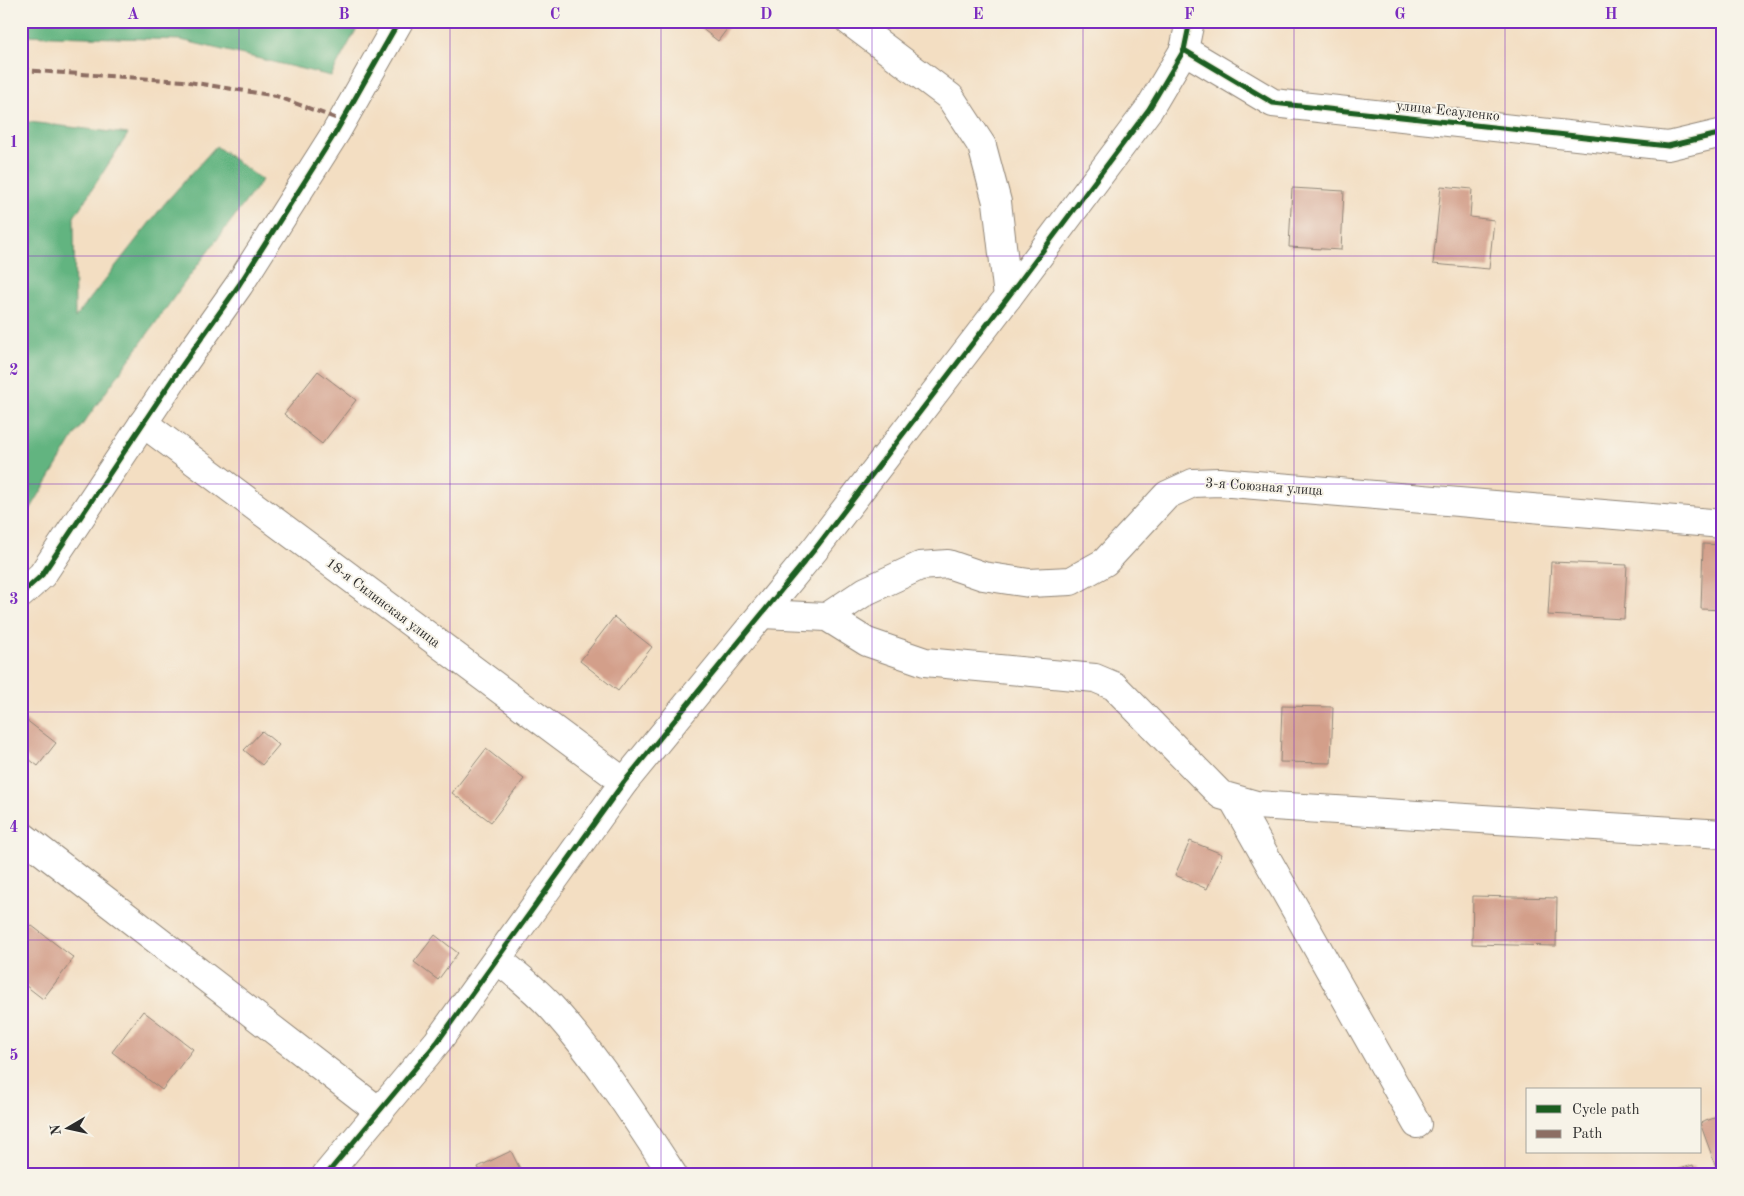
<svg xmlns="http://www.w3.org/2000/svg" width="1744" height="1196" viewBox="0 0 1744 1196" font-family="'Old Standard TT',serif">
<rect width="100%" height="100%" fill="#f7f3e8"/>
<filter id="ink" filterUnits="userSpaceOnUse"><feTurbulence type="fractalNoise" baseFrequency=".02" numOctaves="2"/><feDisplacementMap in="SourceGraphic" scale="10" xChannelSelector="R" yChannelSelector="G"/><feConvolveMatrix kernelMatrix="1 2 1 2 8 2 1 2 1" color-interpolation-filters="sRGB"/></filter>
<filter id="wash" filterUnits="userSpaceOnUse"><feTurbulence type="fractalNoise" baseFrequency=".0096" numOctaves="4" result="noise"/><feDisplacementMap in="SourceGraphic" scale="20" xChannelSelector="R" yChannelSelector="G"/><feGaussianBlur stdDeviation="1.12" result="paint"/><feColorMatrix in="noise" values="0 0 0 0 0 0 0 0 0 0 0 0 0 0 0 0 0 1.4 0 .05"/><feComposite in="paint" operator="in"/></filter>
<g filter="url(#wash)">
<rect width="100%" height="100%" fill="#f3dec2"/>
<g fill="#62b480" stroke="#467056">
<path d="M21,21h340l-30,55 -150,-36 -160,-5z"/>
<path d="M21,121l107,13 -54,83 1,101 90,-115 51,-57 46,34 -77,102 -110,153 -54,90z"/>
</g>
<g id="blocks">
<g fill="#d39f8a">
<path d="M692,21h41l-15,20z"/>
<path d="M1441,186l31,3 -2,28 24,3 -5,49 -56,-5z"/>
<path d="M1292,188l52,3 -3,59 -52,-3z"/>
<path d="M318,371l38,29 -34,44 -38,-30z"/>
<path d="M1703,544l20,1v65l-22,-1z"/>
<path d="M1551,562l76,3 -3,54 -76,-4z"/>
<path d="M614,617l38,30 -34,44 -38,-30z"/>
<path d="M1282,706l51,1 -2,56 -51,-1z"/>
<path d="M21,716l35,27 -18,23 -17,-13z"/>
<path d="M262,731l17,14 -17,20 -18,-15z"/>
<path d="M486,749l38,30 -33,43 -39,-29z"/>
<path d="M1190,841l32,13 -15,35 -32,-14z"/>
<path d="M1473,896l84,2 -1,48 -84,-2z"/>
<path d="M23,919l51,39 -31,41 -22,-17v-60z"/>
<path d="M435,935l23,18 -20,27 -24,-18z"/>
<path d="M143,1011l50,38 -31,41 -50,-38z"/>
<path d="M1723,1115v60h-4l-19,-52z"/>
<path d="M511,1151l12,24h-41l-4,-8z"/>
<path d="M1693,1165l4,10h-33v-1z"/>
</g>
</g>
</g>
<g filter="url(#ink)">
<use href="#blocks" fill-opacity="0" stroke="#8f8476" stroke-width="1"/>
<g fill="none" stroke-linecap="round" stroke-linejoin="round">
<defs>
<g id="minor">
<path d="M849,21l101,76 32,49 15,56 11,95"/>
<path d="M1184,50l89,53 395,43 55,-13"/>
<path d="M143,423l481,359"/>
<path d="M21,594l21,-19 132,-198 65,-92 97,-153 63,-111"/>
<path d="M762,614l65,3 40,25 58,20 170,16 19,8 107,109 35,10 467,29"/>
<path d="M827,617l39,-26 54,-25 28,-2 35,12 46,7 42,-2 34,-19 62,-67 26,-12 26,-1 504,42"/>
<path d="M1233,799l184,325"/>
<path d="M21,835l359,277"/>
<path d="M497,959c20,16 40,32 57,51 45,51 82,108 119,165"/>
<path d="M326,1175l112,-134 186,-259 191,-233 193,-252 141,-188 35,-59 6,-29"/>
</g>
</defs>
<use href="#minor" stroke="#8f8476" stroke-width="30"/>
<use href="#minor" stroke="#fff" stroke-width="28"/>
<path stroke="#8d6e63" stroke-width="4" stroke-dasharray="8 4" stroke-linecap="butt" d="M21,70l162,11 93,15 67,25"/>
<defs>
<g id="cycleway">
<path d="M1184,50l89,53 395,43 55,-13"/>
<path d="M21,594l21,-19 132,-198 65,-92 97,-153 63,-111"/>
<path d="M326,1175l112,-134 186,-259 191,-233 193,-252 141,-188 35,-59 6,-29"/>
</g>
</defs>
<use href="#cycleway" stroke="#f7f3e8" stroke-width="8"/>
<use href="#cycleway" stroke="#1b5e20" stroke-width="5"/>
</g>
</g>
<path fill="none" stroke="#7b2cbf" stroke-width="1" stroke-opacity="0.55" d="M239,21v1154M450,21v1154M661,21v1154M872,21v1154M1083,21v1154M1294,21v1154M1505,21v1154M21,256h1702M21,484h1702M21,712h1702M21,940h1702"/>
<g text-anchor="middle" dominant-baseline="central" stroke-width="4" stroke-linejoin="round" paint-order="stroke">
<g font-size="14" fill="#2b2b2b" stroke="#f7f3e8">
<text transform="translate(1448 111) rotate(6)">улица Есауленко</text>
<text transform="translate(1264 487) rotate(4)">3-я Союзная улица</text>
<text transform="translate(383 603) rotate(37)">18-я Силинская улица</text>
</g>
</g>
<rect width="1744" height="1196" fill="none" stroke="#f7f3e8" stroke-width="55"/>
<rect x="1526" y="1088" width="175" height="65" fill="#f7f3e8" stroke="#a5a39c"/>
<rect x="1536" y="1105" width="25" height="8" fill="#1b5e20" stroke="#a5a39c"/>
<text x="1572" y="1114" font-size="15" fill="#2b2b2b">Cycle path</text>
<rect x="1536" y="1130" width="25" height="8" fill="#8d6e63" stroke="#a5a39c"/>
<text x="1572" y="1138" font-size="15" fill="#2b2b2b">Path</text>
<g transform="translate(68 1128) rotate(261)" stroke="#f7f3e8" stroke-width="4" paint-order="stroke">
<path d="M0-4L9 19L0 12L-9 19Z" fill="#2b2b2b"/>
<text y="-8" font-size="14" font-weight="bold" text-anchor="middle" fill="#2b2b2b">N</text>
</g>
<rect x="28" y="28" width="1688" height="1140" fill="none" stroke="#7b2cbf" stroke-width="2"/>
<g font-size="16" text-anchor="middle" font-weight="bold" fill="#7b2cbf">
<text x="133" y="19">A</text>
<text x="344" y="19">B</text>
<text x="555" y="19">C</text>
<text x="766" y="19">D</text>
<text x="978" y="19">E</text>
<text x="1189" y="19">F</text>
<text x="1400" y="19">G</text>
<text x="1611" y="19">H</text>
<text x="14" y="147">1</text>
<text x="14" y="375">2</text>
<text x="14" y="604">3</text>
<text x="14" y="832">4</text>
<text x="14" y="1060">5</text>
</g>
</svg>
